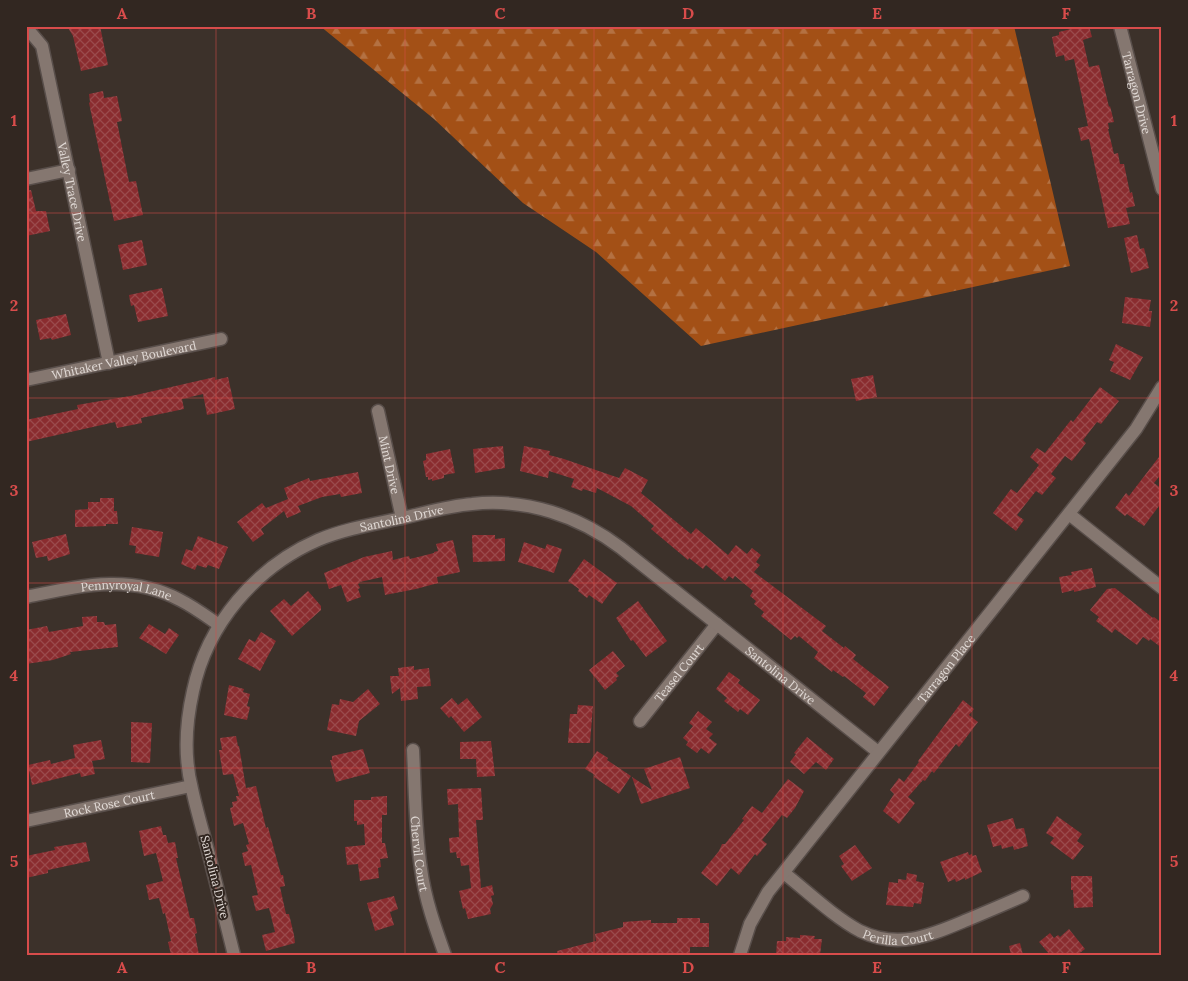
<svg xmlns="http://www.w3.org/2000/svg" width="1188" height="981" viewBox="0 0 1188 981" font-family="Lora,serif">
<defs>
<pattern id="forest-firs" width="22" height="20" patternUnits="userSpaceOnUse" patternTransform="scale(1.25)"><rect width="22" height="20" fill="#a35016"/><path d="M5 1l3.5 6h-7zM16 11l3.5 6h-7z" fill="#b47142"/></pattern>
<pattern id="building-cross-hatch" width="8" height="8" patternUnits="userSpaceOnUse" patternTransform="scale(1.25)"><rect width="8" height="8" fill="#8a2c2f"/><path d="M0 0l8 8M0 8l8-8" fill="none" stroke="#9a4a4c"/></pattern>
</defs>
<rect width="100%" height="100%" fill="#3c312a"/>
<path fill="url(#forest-firs)" d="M320,26h694l56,240 -369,80 -105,-94 -73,-49 -89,-84z"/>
<g fill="url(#building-cross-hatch)">
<path d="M67,26h33l8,39 -27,6 -8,-35z"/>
<path d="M1083,26h6l3,11 -9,3 6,27 10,-2 10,42 1,-1 4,16 -6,1 1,6h-1l6,25 4,-1 2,11h4l6,29 2,-1 3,14 -9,2 4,16 -22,4 -19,-89 -8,2 -3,-13 10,-2 -14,-67 -9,2 -1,-6 -8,2 -4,-20 7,-2v-3z"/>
<path d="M103,91l1,7 13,-2 5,25 -5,1 12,60 7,-1 7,34 -29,6 -25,-118 1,-1 -1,-8z"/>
<path d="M31,190l5,21h10l4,20 -24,5v-45z"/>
<path d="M1137,235l3,14 4,-1 5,20 -18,5 -7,-35z"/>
<path d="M142,240l5,25 -24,5 -5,-25z"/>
<path d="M162,288l6,28 -30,6 -4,-17 -3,1 -2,-11z"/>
<path d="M1125,297l26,3 -2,11h3l-2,16 -28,-4z"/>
<path d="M66,314l5,21 -19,5 -1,-2 -11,2 -4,-20z"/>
<path d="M1116,344l27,13 -13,23 -20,-9 4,-9 -5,-2z"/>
<path d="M873,375l4,22 -21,4 -5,-22z"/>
<path d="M215,377v3l13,-3 7,32 -28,6 -4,-21 -21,5 2,10 -43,9 1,5 -25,5 -2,-6 -89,20v-22l52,-11 -1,-4 59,-10z"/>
<path d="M1100,387l19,14 -18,23 -4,-2 -14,18 3,3 -14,18 -7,-5 -14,18 5,4 -14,17 -6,-4 -19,24 7,5 -8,11 -23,-18 18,-24 6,4 22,-28 -9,-8 7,-9 8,5 26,-33 2,2z"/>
<path d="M503,446l2,22 -30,5 -2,-24z"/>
<path d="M524,446l26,5 -1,4 15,4 55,19 6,-10 23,12 -7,13 50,41 5,-6 32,27 8,-10 11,9 5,-6 9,7 -5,7 4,3 -6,7 72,54 -4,5 22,17 1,-2 11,9 -3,4 36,28 -15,19 -11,-9 3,-4 -22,-17 -1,1 -10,-7 -1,2 -18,-14 4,-6 -19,-16 -2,2 -2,-2 -4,4 -30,-24 3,-4 -10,-8 2,-3 -6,-5 3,-5 -18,-15 -2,3 -4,-3 -4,5 -19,-16 -3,4 -14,-11 -1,2 -37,-31 3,-3 -23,-20 -34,-18 -1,5 -13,-4 -1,2 -11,-4 3,-8 -25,-8 -1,7 -28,-7z"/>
<path d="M450,449l5,24 -11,2v3l-12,3v-2l-4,1v-3h-2l-3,-16 3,-1v-6z"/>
<path d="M1162,453v20l-8,10 8,6v13l-18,24 -17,-12 -2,2 -10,-8 11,-15 3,3z"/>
<path d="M358,472l4,21 -21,4 -1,-3 -18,3 -24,9 3,6 -14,6 -3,-7 -23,18 3,5 -11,8 -16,-20 25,-19 4,5 22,-9 -4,-11 25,-10 1,3z"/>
<path d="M100,498h14v13h3l1,13h-12v2l-31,1v-17l13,-1v-7h12z"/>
<path d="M132,527l31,5 -4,25 -24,-4 1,-7 -7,-1z"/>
<path d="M66,534l4,20 -22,7 -1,-5 -11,2 -4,-16z"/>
<path d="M472,535h23v4l10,-1v23l-32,1z"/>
<path d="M198,536l30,11 -9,22 -11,-4 -2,3 -9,-3 -2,5 -14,-6 5,-15 6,2z"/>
<path d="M453,540l7,32 -23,5 1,6 -22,6 -31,6 -3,-18 -22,5 -2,2 2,4 -2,1 3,8 -14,5 -6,-17 -12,4 -5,-16 40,-16 28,-6 1,9 16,-4 1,3 24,-6v-1l4,-1 -2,-7z"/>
<path d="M524,542l21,7 2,-5 15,5 -8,24 -36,-11z"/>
<path d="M584,559l33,24 -15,21 -13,-9 -2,3 -9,-7 1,-2 -11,-8z"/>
<path d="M1092,568l4,19 -22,5v-2l-12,3 -3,-16 13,-2 -1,-3z"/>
<path d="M1115,588l38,30 1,-1 8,6v25l-12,-9 -1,2 -6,-4 -6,8 -22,-16 -3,4 -16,-12 3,-4 -9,-7 17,-21z"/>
<path d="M308,591l13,15v4l-29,26 -22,-25 14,-12 7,7z"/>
<path d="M638,601l29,40 -21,16 -13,-17 -2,1 -15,-23z"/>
<path d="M97,616v6h7l1,3 11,-1 2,23 -48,5 1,2 -18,6 -27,4v-34l21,-4 2,6 34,-6 -1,-9z"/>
<path d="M149,624l16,10 4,-6 10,7 -13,19 -27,-16z"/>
<path d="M261,632l15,9 -16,30 -22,-12 11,-20 6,3z"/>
<path d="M613,651l12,15 -9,7 3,3 -3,2 1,2 -12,10 -16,-20z"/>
<path d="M414,666v4l15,-2 2,18 -14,1 1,12 -17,2 -1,-13 -8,6 -2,-18h9l-1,-8z"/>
<path d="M729,672l11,8 -2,3 22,17 -12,15 -8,-6 -2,3 -14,-11 3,-3 -11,-9z"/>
<path d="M229,685l15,4 -1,3 7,2 -3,12 3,1 -3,13 -23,-5z"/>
<path d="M368,689l12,15 -21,17 -3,15 -29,-6 5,-26 7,1 1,-6 13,3z"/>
<path d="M452,698l6,7 9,-7 15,19 -18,15 -13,-16 -2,2 -9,-10z"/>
<path d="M963,700l11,9 -5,6 9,7 -19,25 -3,-3 -22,29 -2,-2 -7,10 -2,-1 -15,17 7,6 -16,21 -16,-13 11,-17 -4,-4 9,-12 5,4 15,-20 -1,-1z"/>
<path d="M578,705l15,1 -3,37h-22l2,-29h7z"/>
<path d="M698,711l14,11 -6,7 7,5 -4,4 8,6 -8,10 -8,-6 -4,5 -11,-8 2,-3 -5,-4 10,-12 -4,-3z"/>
<path d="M131,722l21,1 -2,40 -19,-1z"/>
<path d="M236,736l2,10h1l7,42 10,-2 10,42 2,-1 13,48h2l2,11 -5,1 6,27h3l5,21 1,8 -29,8 -4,-16 13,-3 -6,-24 -13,3 -4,-15 6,-1 -7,-30 -6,1 -3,-13 6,-2 -2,-6 3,-1 -6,-21 -9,3 -4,-18 3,-1 -1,-5 5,-1 -1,-5h3l-6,-22 -10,1 -4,-25h3l-2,-12z"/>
<path d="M807,737l27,22 -8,11 -10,-8 -12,12 -14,-12 6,-8 -2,-1z"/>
<path d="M101,740l4,19 -13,2 3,13 -14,3 -1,-4 -48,12 -4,-20 22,-5 1,4 24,-6 -2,-13z"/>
<path d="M491,741l4,35 -18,1 -1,-18h-16v-17z"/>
<path d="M363,749l7,24 -34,9 -6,-22h2v-4z"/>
<path d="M597,751l11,7 -1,2 24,16 -12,18 -25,-17 1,-2 -10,-6z"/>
<path d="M680,757l10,31 -49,16 -9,-27 20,13 -8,-21z"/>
<path d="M788,779l16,12 -9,17 -8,10 -5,-3 -20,25 5,4 -10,12 -2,-2 -16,21 -8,-7 -14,18 -16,-13 18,-22 3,-7h3l19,-24 -2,-1 10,-13 10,7z"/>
<path d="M481,788l2,32h-7l5,68 11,-3 2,10 -3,1 2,8 -3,5 1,5 -23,5 -3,-11 -2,1 -4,-18 12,-3 -2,-23 -8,1 -1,-8h-3l-1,-6 -6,1 -1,-15 10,-1 -1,-33 -10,1 -1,-16z"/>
<path d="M387,796v19h-5v28h3l3,15 -8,1 1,8 -3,1 1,10 -19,3 -2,-17 -11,1 -2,-18 20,-2 -1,-21 -7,1v-4h-3v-21h17v-3z"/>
<path d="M1057,816l25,18 -5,7 7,5 -11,14 -23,-17 4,-5 -8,-5z"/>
<path d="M1013,818l3,11 8,-1 4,18 -14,4 -1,-4 -11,3 -1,-4 -8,2 -6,-22z"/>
<path d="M161,826l2,9h3l2,8 7,-1 3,16h-2l14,60h4l3,15 -2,1 4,21h-12l-1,-2 -15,2 -3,-13 3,-1 -6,-28 -2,1 -4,-16 -10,2 -3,-15 17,-4 -7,-28 -12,3 -5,-25z"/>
<path d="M86,842l4,19 -42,9v3l-22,5v-22l29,-6 -1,-3z"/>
<path d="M855,845l17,23 -20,13 -11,-15 3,-2 -5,-8z"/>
<path d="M968,852l1,3 3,-1v2l4,-1 6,17 -17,8v-2l-9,4 -1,-3 -7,3 -8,-20z"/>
<path d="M907,873l10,2 -1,6 8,2 -3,21 -7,-1 -1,4 -27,-2 3,-23 9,1v-4l8,1z"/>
<path d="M1071,876h21l1,31 -19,1 -1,-18h-2z"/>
<path d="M394,896l4,13 -8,3 4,13 -19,6 -8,-28z"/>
<path d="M677,918h23v5h9v24h-19v6l-132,2 -1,-4 39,-10 -1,-7 28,-7v-5l28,-2v3h26z"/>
<path d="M1069,929l16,20 -8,6h-27l-11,-13 11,-9 4,5 4,-3 2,2z"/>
<path d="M800,935l15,1 -1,3h8l-2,16 -16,-2v2h-28l1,-14h9v-4l14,1z"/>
<path d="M1020,943l3,12h-12l-2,-9z"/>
</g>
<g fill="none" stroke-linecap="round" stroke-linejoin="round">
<defs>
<g id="minor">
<path id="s1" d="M1120,26l42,163"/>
<path id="s2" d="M26,27l16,19 67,317"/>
<path d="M26,179l43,-9"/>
<path id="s3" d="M26,380l195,-41"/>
<path id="s4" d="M378,411l24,107"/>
<path d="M1069,514l93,74"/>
<path id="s5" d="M26,597c54,-11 103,-24 154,3 14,7 26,16 39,25"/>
<path id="s6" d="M640,721l77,-97"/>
<path id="s7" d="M413,750c2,39 2,80 8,119 4,30 14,58 24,86"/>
<path id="s8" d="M26,821l165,-35"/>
<path id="s9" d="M784,873c24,19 50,44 76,58 39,19 71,4 107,-11 19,-8 38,-16 56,-24"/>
<path id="s10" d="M234,955c-9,-36 -18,-72 -27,-108 -5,-19 -11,-39 -15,-58 -8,-31 -6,-67 1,-98 14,-67 63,-124 125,-151 26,-11 56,-16 84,-22 23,-5 46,-12 70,-14 54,-6 107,12 149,44l257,204"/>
<path id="s11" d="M740,955l10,-31 18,-32 368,-463 26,-42"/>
</g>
</defs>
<use href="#minor" stroke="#584e4a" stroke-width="15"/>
<use href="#minor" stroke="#857770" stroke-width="12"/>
</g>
<path fill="none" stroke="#d84c4b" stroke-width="1" stroke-opacity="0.55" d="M216,26v929M405,26v929M594,26v929M783,26v929M972,26v929M26,213h1136M26,398h1136M26,583h1136M26,768h1136"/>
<g text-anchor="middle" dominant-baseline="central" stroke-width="4" stroke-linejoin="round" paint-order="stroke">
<g font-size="12" fill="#e1dad6" stroke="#322721">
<text stroke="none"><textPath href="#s1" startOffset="69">Tarragon Drive</textPath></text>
<text stroke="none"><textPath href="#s2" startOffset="174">Valley Trace Drive</textPath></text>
<text stroke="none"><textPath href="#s3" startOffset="100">Whitaker Valley Boulevard</textPath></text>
<text stroke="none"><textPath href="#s4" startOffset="55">Mint Drive</textPath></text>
<text stroke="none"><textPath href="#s10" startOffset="560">Santolina Drive</textPath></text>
<text stroke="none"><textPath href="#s5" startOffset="102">Pennyroyal Lane</textPath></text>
<text stroke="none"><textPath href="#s11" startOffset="355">Tarragon Place</textPath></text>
<text stroke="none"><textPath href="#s6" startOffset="62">Teasel Court</textPath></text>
<text stroke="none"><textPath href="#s10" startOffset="995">Santolina Drive</textPath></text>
<text stroke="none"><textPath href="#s8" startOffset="85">Rock Rose Court</textPath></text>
<text stroke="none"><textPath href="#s7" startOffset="104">Chervil Court</textPath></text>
<text transform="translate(215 877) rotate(76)">Santolina Drive</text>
<text stroke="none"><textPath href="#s9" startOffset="135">Perilla Court</textPath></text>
</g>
</g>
<rect width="1188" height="981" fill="none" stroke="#322721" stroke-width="55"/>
<rect x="28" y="28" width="1132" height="926" fill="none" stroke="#d84c4b" stroke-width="2"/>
<g font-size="16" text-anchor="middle" font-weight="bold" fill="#d84c4b">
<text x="122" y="19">A</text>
<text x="311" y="19">B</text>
<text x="500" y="19">C</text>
<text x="688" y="19">D</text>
<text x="877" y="19">E</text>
<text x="1066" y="19">F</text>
<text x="14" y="126">1</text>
<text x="1174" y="126">1</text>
<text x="14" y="311">2</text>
<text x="1174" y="311">2</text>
<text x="14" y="496">3</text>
<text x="1174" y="496">3</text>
<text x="14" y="681">4</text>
<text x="1174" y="681">4</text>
<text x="14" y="867">5</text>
<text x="1174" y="867">5</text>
<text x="122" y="973">A</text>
<text x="311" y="973">B</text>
<text x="500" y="973">C</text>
<text x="688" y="973">D</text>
<text x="877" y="973">E</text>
<text x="1066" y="973">F</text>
</g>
</svg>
